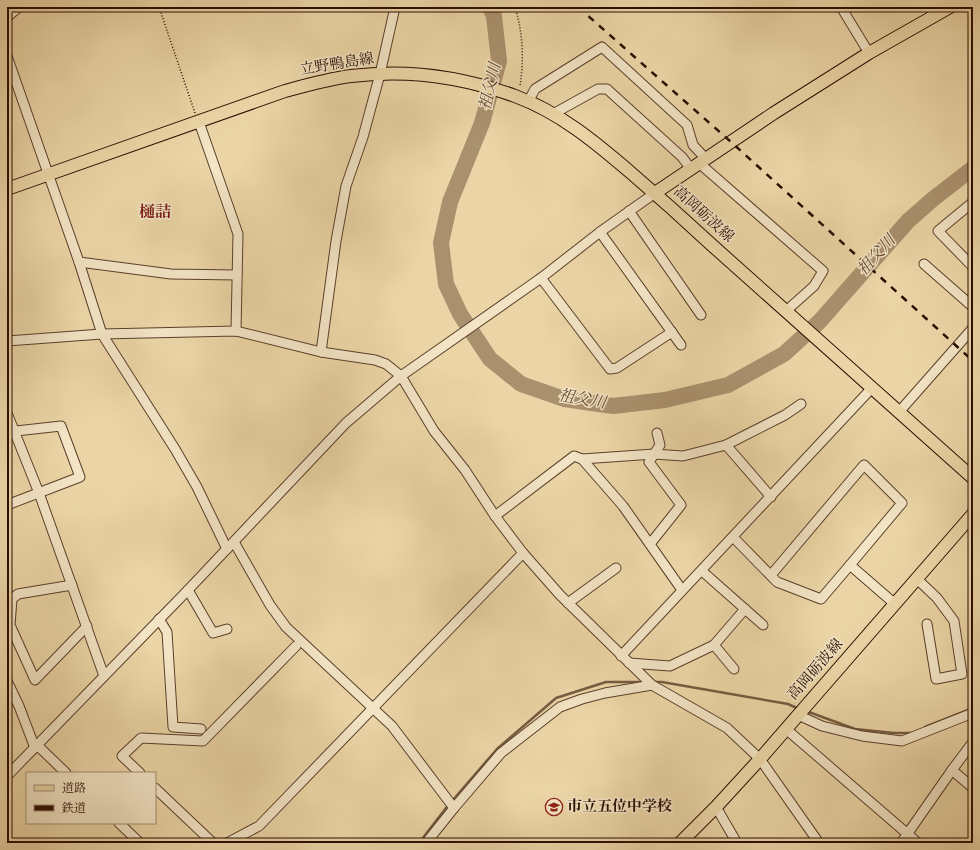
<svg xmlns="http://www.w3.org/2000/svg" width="980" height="850" viewBox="0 0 980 850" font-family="'Old Standard TT','Noto Serif JP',serif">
<rect width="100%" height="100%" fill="#ebd5a6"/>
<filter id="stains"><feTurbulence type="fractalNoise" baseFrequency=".005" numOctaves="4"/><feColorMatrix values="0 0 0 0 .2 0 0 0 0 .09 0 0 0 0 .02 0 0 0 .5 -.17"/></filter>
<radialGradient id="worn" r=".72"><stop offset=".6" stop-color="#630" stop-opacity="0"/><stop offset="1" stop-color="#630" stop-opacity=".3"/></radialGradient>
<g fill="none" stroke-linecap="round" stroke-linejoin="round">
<g stroke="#775c42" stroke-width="2.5">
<path d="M653,682h9l126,22 11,5"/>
<path d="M806,711l49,18 39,4h17"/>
<path d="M925,727l48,-19"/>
<path d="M419,843l27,-35 51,-59 59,-51 50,-16h38"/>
</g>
<path stroke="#aa916e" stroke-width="16" d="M490,7l4,9 5,45 -17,62 -32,79 -9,41 5,41 14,30 30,45 31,25 43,15 49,7 52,-6 63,-15 56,-31 35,-32 89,-101 25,-22 40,-31"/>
<defs>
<g id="minor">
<path d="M841,7l28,46"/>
<path d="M7,17l12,-10"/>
<path d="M7,56l72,206 23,72 73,115 22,38 30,62"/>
<path d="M528,102l7,-13 67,-42 85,78 6,20 13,14"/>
<path d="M553,114l45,-25h9l75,68 9,12"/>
<path d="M199,122l39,112 -2,97"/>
<path d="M699,163l124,108 -9,15 -28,25"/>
<path d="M655,193l-55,39 -59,46 -140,98 33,55 31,39 30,46 28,37 37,42 92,90 75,43 33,31 59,84"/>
<path d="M973,202l-35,29 35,36"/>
<path d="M629,211l72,104"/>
<path d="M600,232l81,113"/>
<path d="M79,262l92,12 66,1"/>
<path d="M924,264l49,43"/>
<path d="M541,278l69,91 7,-1 55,-36"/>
<path d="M7,341l95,-7 134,-3 85,21 54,8 11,4 15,12 -55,47 -158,167 -181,186"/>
<path d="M321,352l15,-111 10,-55 17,-49 17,-63 15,-67"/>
<path d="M899,412l74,-84"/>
<path d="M7,413l32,80 65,183"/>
<path d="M7,432l54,-6 19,51 -73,28"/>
<path d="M726,445l59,-30 16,-11"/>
<path d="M582,459l41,47 59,84"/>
<path d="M495,516l79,-60 8,3 72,-5 29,2 43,-11 45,52"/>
<path d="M733,537l44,45 44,17 29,-34 45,39"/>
<path d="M234,542l36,63 16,22 106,99 62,82"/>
<path d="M650,544l31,-39 -32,-43 11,-17 -3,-12"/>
<path d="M702,571l61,54"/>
<path d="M771,575l93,-110 38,38 -52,62"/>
<path d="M917,579l20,19 17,23 8,53 -26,5 -9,-55"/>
<path d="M72,585l-54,9 -6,5 -2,26 25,55 52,-54"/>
<path d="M188,590l25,43 14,-4"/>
<path d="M568,603l48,-35"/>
<path d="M159,619l8,13 6,95 28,2"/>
<path d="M714,645l20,24"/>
<path d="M621,656l250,-267"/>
<path d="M629,663l41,3 44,-21 31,-36"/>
<path d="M7,681l12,25 16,42"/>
<path d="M798,715l24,11 40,10 40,5 71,-28"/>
<path d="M786,729l132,114"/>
<path d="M37,745l29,28"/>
<path d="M952,770l21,18"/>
<path d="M140,773l-18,-17 19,-18 62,3 93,-95"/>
<path d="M155,788l58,55"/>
<path d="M716,807l21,36"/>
<path d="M119,823l21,20"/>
<path d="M227,843l32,-17 264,-273"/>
<path d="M426,843l28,-35 47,-55 59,-46 22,-8 23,-6 47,-8"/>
<path d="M901,843l51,-73 21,-28"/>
</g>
<g id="major">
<path d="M7,189l278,-98c22,-6 43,-12 66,-15 55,-7 112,1 164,20 44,16 80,46 115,76 28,24 56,49 84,75 86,77 172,154 259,231"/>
<path d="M655,193l119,-80 95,-60 81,-46"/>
<path d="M680,843l36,-36 44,-48 213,-245"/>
</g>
</defs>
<use href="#minor" stroke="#5b3f2a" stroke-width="11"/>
<use href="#major" stroke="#2b0d00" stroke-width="14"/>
<g stroke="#2b0d00" stroke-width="1.5" stroke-dasharray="1 2" stroke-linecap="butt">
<path d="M159,7l36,106"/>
<path d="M515,7c8,26 9,53 5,79"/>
</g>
<use href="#minor" stroke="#f2e4c5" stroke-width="9"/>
<use href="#major" stroke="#ebd5a6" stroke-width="12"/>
<path stroke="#2b0d00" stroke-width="2.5" stroke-dasharray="7 7" stroke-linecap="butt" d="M578,7l153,135 242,219"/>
</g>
<defs>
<symbol id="school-ring" viewBox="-11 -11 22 22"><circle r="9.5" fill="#f2e4c5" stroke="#8f2418" stroke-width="1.5"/><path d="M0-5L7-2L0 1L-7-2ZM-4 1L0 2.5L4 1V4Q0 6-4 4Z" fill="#8f2418"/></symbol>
</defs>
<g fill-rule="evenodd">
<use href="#school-ring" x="544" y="797" width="20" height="20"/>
</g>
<g text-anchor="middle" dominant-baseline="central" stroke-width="3" stroke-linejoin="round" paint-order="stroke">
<g font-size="15" fill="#2b0d00" stroke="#f2e4c5">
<text transform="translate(337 65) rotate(-9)">立野鴨島線</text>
<text transform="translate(703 215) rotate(42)">高岡砺波線</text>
<text transform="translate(816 670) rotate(-49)">高岡砺波線</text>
</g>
<g font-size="15" font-weight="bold" fill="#2b0d00" stroke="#f2e4c5" text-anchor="start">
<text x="567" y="807">市立五位中学校</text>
</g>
<g font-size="16" font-style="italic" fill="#644831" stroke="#f2e4c5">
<text transform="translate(491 87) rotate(-77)">祖父川</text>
<text transform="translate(877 256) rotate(-48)">祖父川</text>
<text transform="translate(582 400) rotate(10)">祖父川</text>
</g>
<g font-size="16" font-weight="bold" fill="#7a1f14" stroke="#f2e4c5">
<text x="155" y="213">樋詰</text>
</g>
</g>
<rect width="980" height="850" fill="none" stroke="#ebd5a6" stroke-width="24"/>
<rect x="8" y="8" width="964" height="834" fill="none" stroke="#2b0d00" stroke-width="2"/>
<rect x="12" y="12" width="956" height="826" fill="none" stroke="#2b0d00"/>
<rect x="26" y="772" width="130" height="52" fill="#f2e4c5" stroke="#a28e76"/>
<rect x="34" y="785" width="20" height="6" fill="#ebd5a6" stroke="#a28e76"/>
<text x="62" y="792" font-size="12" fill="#2b0d00">道路</text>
<rect x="34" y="805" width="20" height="6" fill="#2b0d00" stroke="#a28e76"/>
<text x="62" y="812" font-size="12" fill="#2b0d00">鉄道</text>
<rect width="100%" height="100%" filter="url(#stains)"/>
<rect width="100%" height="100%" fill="url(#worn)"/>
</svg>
